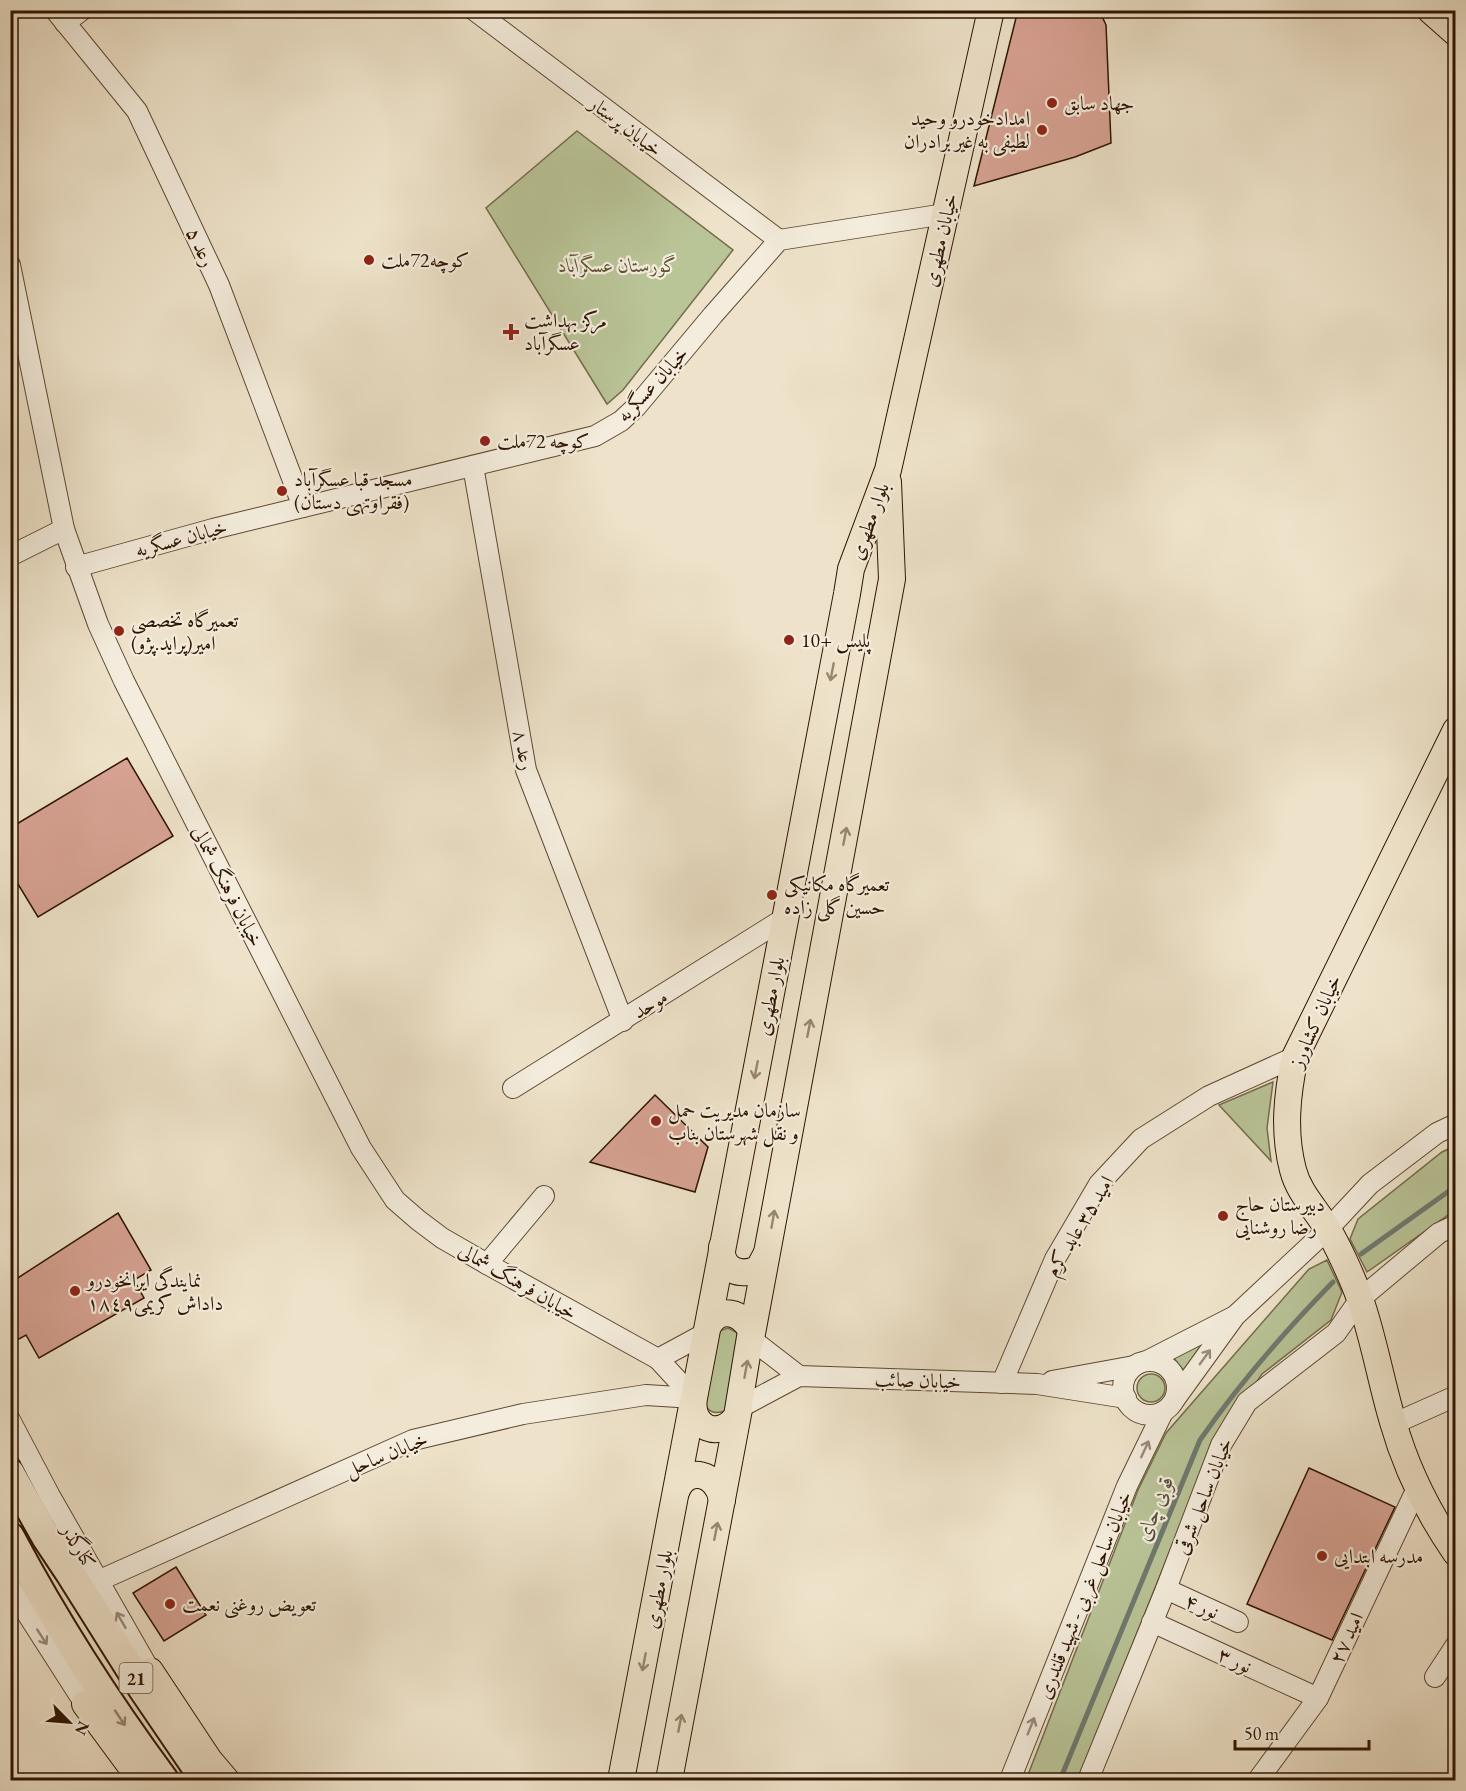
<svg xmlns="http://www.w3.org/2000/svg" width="1466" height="1791" viewBox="0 0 1466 1791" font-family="'EB Garamond',Amiri,serif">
<rect width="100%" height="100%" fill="#eee3ca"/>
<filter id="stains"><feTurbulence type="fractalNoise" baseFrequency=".00333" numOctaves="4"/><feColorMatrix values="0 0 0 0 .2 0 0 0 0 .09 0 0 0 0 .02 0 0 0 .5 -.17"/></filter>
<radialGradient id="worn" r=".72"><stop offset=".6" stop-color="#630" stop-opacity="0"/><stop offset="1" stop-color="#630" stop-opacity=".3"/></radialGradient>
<g fill="#b9c497" stroke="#746c4c" stroke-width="1.5">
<path d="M577,131l156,119 -110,140 -16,14 -121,-196z"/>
<path d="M1273,1082l-6,46 4,33 -52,-56z"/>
<path d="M1455,1146v64l-88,62 -17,-33 8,-20 84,-67z"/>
<path d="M1327,1260l15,32 -11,28 -69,54 -50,72 -134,334h-52l112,-290 28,-57 143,-164z"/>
<path d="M728,1328l10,5 2,4 -15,74c-10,3 -15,2 -21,-7l15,-73z"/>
<path d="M1207,1342l-23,29 -11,-14z"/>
<circle cx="1151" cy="1388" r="14"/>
</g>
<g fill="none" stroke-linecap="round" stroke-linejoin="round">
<g stroke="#6f7970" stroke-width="5">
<path d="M1361,1254l95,-68"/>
<path d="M1060,1780l140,-340c39,-56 85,-109 133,-158"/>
</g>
</g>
<g fill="#d8a394" stroke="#2e1400" stroke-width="1.5">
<path d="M1018,10h81l7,15 5,118 -36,14 -101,29z"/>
<path d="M127,758l46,78 -135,81 -28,-46v-43z"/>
<path d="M655,1095l53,52 -13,45 -105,-30z"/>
<path d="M118,1213l33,57 -17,10 10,18 -105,60 -13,-23 -16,9v-61z"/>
<path d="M1309,1468l86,39 -63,133 -85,-36z"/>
<path d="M176,1567l30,48 -42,26 -31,-48z"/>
</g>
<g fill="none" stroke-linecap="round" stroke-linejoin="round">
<defs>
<g id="minor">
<path d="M55,10l82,101 82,174 84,222"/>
<path d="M474,10l305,230"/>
<path d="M65,23l17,-13"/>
<path d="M10,265l54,264 34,95 26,57 237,467 34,52 23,20 24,18 45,26 171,95 36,39"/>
<path d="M473,466l53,304 97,251"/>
<path d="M10,556l54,-27"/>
<path d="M76,567l137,-38 382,-93 26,-15 15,-14 77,-92 66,-75 166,-26"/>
<path d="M513,1088l272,-170"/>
<path d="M487,1264l57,-68"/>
<path d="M751,1339l48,37"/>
<path d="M658,1359l48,-26"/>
<path d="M1147,1361l86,-44"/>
<circle cx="1150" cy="1388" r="27"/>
<path d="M1052,1381l82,-15"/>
<path d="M1002,1383l53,-124 44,-75 42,-45 68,-43 86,-39"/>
<path d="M1175,1399l60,-83 93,-87 42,-45 67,-51 19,-9"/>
<path d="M739,1408l60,-32 238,8 89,14"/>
<path d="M10,1420l40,76 100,175"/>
<path d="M1393,1424l63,-28"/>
<path d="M66,1554l32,27 315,-141 110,-26 123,-19 48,3"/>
<path d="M10,1587l75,117"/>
<path d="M1166,1589l72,33"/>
<path d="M1152,1622l166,76"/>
<path d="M1435,1677l21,-32"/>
<path d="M1010,1780l117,-294 36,-74"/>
<path d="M1088,1780l78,-191 55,-144 26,-43 89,-69 24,-34 79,-66 17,-8"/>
<path d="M1258,1780l60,-82 100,-212"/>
</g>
<g id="major">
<path d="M1430,10l26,23"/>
<path d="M1456,730l-161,327c-8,37 -12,75 -2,113 6,23 22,38 34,58 11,18 26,51 33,71 14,40 21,83 33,123 13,46 36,92 63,131"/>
<path d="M722,1247c-2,23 19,31 37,21l7,-13"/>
<path d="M706,1333c6,-27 35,-25 45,-2l-14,85c-17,25 -48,12 -43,-18l153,-804 4,-25 37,-99 103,-460"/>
<path d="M751,1339l141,-760 -4,-97"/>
<path d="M676,1492c10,-28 42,-19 46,8"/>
<path d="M150,1671l59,89 17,20"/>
<path d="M85,1704l56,76"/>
<path d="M621,1780l72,-379"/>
<path d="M669,1780l70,-371"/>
</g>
<g id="highway">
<path d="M10,1473l36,64 24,36 71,113 64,94"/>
<path d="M10,1537c45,85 97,166 154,243"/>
</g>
</defs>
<use href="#minor" stroke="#5e4832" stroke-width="22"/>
<use href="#major" stroke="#2e1400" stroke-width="28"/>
<use href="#highway" stroke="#2e1400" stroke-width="32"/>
<use href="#minor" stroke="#f4eddd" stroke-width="20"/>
<use href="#major" stroke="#eee3ca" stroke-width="26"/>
<use href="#highway" stroke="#eee3ca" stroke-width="28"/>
</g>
<defs><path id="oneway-shaft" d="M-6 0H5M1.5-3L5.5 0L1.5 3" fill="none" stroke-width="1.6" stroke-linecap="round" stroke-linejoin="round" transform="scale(1.5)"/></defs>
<g stroke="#98866f">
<use href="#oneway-shaft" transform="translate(832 672) rotate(101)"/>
<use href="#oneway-shaft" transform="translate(845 836) rotate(-79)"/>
<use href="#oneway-shaft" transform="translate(809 1028) rotate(-79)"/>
<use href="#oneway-shaft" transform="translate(756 1070) rotate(101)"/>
<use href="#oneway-shaft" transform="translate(773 1219) rotate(-80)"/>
<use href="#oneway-shaft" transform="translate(746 1369) rotate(-80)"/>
<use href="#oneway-shaft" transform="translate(716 1531) rotate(-79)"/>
<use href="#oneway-shaft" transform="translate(644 1662) rotate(101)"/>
<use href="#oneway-shaft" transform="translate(120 1718) rotate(56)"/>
<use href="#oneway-shaft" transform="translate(680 1723) rotate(-79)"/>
</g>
<g stroke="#9b8b7a">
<use href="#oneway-shaft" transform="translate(1205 1357) rotate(-54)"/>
<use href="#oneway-shaft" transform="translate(1145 1449) rotate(-65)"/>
<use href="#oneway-shaft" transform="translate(121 1620) rotate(-120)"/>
<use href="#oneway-shaft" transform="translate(42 1637) rotate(57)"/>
<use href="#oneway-shaft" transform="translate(1031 1726) rotate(-68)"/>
</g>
<g fill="#8f2418" stroke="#f4eddd" stroke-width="2">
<circle cx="1052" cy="103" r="6"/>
<circle cx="1042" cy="130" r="6"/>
<circle cx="369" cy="260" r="6"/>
<path d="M508 323h6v6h6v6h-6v6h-6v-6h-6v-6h6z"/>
<circle cx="485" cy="441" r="6"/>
<circle cx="282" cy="491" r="6"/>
<circle cx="119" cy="631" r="6"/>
<circle cx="789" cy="640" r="6"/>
<circle cx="772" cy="895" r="6"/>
<circle cx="656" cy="1121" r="6"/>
<circle cx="1223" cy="1216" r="6"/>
<circle cx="75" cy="1291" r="6"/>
<circle cx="1322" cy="1556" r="6"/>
<circle cx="170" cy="1604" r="6"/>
</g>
<g text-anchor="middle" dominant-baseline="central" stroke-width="4.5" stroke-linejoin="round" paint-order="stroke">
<rect fill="#f4eddd" stroke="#695542" stroke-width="1.5" x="119.5" y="1663" width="33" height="30" rx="4.5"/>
<g font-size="18" font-weight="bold" fill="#2e1400">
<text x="136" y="1678">21</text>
</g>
<g font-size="20" fill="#2e1400" stroke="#f4eddd" text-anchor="start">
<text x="1064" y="103">جهاد سابق</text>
<text x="1030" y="118" text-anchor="end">امدادخودرو وحید<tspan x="1030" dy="23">لطیفی به غیر برادران</tspan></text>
<text x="381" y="260">کوچه72ملت</text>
<text x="524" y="320">مرکز بهداشت<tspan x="524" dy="23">عسگرآباد</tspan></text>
<text x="497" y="441">کوچه 72ملت</text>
<text x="294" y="479">مسجد قبا عسگرآباد<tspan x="294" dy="23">(فقراوتهی دستان)</tspan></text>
<text x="131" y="620">تعمیرگاه تخصصی<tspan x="131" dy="23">امیر(پراید.پژو)</tspan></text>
<text x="801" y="640">پلیس +10</text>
<text x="784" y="884">تعمیرگاه مکانیکی<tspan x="784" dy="23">حسین گلی زاده</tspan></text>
<text x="668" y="1110">سازمان مدیریت حمل<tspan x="668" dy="23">و نقل شهرستان بناب</tspan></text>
<text x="1235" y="1204">دبیرستان حاج<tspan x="1235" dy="23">رضا روشنایی</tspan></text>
<text x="87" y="1280">نمایندگی ایرانخودرو<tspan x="87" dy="23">داداش کریمی١٨٤٩</tspan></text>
<text x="1334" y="1556">مدرسه ابتدایی</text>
<text x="182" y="1604">تعویض روغنی نعمت</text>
</g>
<g font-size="20" fill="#2e1400" stroke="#f4eddd">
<text transform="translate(626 126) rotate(37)">خیابان پرستار</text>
<text transform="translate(940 240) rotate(-77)">خیابان مطهری</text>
<text transform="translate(201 247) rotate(65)">رعد ۵</text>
<text transform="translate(652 384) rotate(-47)">خیابان عسگریه</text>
<text transform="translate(869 521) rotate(-70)">بلوار مطهری</text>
<text transform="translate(181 538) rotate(-15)">خیابان عسگریه</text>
<text transform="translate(524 750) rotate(78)">رعد ۸</text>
<text transform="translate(228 886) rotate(63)">خیابان فرهنگ شمالی</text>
<text transform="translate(770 996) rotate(-79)">بلوار مطهری</text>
<text transform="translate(650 1004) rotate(-32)">موحد</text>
<text transform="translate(1315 1021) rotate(-66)">خیابان کشاورز</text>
<text transform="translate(1079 1226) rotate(-59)">امید ۳۵ عابد کرم</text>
<text transform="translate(518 1281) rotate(30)">خیابان فرهنگ شمالی</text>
<text transform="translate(918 1380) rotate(2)">خیابان صائب</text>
<text transform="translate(386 1454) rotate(-22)">خیابان ساحل</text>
<text transform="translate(1203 1496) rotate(-68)">خیابان ساحل شرقی</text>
<text transform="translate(79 1546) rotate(60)">کنارگذر</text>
<text transform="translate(658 1589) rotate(-79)">بلوار مطهری</text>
<text transform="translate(1084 1595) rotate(-68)">خیابان ساحل غربی - شهید قلندری</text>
<text transform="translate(1202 1606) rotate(24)">نور ۴</text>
<text transform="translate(1346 1638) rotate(-65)">امید ۲۷</text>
<text transform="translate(1235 1660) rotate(25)">نور ۳</text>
</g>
<g font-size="20" font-style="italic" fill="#5f5235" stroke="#f4eddd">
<text x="618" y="265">گورستان عسگرآباد</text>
</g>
<g font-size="21" font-style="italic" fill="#544f41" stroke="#f4eddd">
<text transform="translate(1154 1508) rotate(-68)">قوبی چای</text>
</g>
</g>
<rect width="1466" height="1791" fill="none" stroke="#eee3ca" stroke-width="36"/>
<rect x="12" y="12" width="1442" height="1767" fill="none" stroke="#2e1400" stroke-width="3"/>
<rect x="18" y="18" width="1430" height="1755" fill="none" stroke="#2e1400" stroke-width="1.5"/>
<g transform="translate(69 1722) rotate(115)" stroke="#f4eddd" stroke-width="4.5" paint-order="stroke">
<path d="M0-4.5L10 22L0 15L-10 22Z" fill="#2e1400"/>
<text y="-9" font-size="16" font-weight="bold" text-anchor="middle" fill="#2e1400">N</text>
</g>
<path d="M1235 1740v9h134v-9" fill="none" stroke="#2e1400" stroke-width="3"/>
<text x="1244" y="1740" font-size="18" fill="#2e1400" stroke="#f4eddd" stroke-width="4.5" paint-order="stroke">50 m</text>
<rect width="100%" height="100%" filter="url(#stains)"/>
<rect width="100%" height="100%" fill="url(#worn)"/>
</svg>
